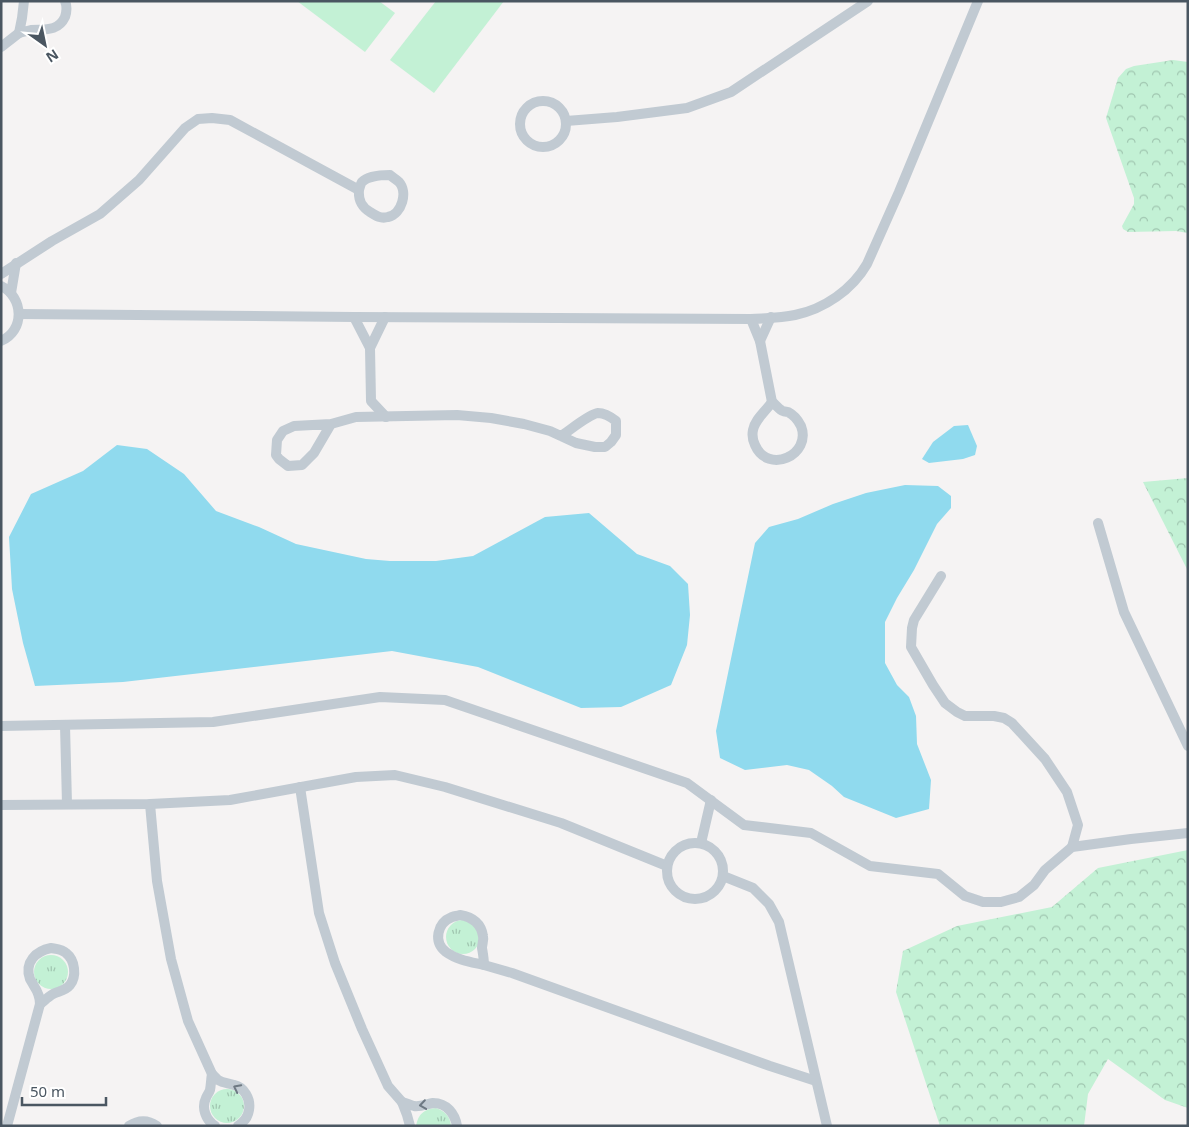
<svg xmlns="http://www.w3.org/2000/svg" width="1189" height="1127" viewBox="0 0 1189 1127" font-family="'Noto Sans',sans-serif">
<defs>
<pattern id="grass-tufts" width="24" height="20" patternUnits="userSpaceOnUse" patternTransform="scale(1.25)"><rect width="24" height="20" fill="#c3f1d5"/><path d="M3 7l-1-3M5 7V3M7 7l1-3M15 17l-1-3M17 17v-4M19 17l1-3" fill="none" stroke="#a0c6b0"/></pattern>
<pattern id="forest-crowns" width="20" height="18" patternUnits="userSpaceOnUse" patternTransform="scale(1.25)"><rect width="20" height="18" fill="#c3f1d5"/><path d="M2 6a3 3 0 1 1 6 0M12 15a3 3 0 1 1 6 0" fill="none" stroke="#a0c6b0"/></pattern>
</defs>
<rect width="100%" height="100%" fill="#f5f3f3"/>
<g fill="url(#grass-tufts)">
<circle cx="463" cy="937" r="17"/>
<circle cx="51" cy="972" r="17"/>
<circle cx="227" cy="1106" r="17"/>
<path d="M436,1108c9,3 14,8 15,18h-35c2,-12 8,-17 20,-18z"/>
</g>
<g fill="url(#forest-crowns)">
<path d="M1173,60l15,2v171l-12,-2 -48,1 -5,-3 -1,-3 12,-22v-6l-28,-80 12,-40 8,-9 8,-3z"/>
<path d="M1188,478v93l-45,-89z"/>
<path d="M1188,850v258l-23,-8 -57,-41 -20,35 -4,32h-144l-44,-134 7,-41 54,-25 95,-19 46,-39z"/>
</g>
<g fill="#c3f1d5">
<path d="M297,1h82l16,12 -30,39z"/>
<path d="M436,1h68l-70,92 -44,-33z"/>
</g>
<g fill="#90daee">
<path d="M968,425l9,21 -2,9 -12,4 -34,4 -7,-4 11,-17 21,-16z"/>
<path d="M117,445l30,4 37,25 32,37 43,16 37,17 70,15 24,2h46l37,-5 72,-39 44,-4 48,41 33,12 18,18 2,31 -3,30 -16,40 -50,22 -40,1 -103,-41 -86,-16 -269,31 -88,4 -12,-43 -11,-54 -3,-52 22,-43 52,-23z"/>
<path d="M905,485l33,1 13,10v12l-14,16 -23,46 -17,28 -12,24v41l12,22 12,12 7,19 1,28 14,36 -2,29 -33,9 -52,-21 -12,-11 -23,-16 -22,-5 -42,5 -25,-12 -4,-27 39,-188 14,-16 29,-8 35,-15 33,-11z"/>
</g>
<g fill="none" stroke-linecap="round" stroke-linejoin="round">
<g stroke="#c1cad2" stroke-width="10">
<path d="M24,1l-2,17 -3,15c4,-1 8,-2 12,-3 13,-1 27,2 34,-13 2,-6 2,-11 0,-16"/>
<path d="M1,47l18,-14"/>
<circle cx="543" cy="124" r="23"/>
<path d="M566,121l51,-4 70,-9 44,-16 137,-91"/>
<path d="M1,274l51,-33 48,-27 39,-34 46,-52 13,-9 14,-1 18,2 129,70c-1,11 3,17 11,22 6,4 11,7 18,5 14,-3 20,-25 11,-35 -3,-3 -7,-5 -9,-7 -9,0 -22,1 -28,7 -1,1 -3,8 -3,8"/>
<path d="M1,286c23,11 24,45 0,55"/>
<path d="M11,293l5,-30"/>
<path d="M19,314l335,3 397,2c15,-1 30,-1 44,-4 29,-6 57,-25 72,-51l32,-72 79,-191"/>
<path d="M354,317l16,31 1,53 15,16"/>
<path d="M751,319l9,22 12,61"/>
<path d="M760,341l11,-24"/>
<path d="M370,348l15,-31"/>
<path d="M772,402c3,2 6,6 9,8 1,1 5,2 7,2 6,3 10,8 13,14 11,29 -33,49 -46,19 -2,-4 -3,-10 -2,-15 2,-11 13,-19 19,-28z"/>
<path d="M331,424l-17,29 -12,12 -14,1 -9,-7 -3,-4 1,-15 6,-9 11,-5 37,-2 25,-7 101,-2 34,3 33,6 26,7 26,12 19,4h10l6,-5 5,-7v-14c-5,-4 -11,-8 -18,-8 -9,1 -29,18 -37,23"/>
<path d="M1098,523l26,89 64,134"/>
<path d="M941,576l-27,44 -2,8 -1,19 22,38 12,18 12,9 8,4h29l10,2 8,5 33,36 22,33 11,33 -6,22"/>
<path d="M65,725l2,79"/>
<path d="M1,726l212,-4 167,-25 65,3 242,83 57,42 67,8 59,33 68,8 27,22 18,6h18l18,-5 15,-12 11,-15 27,-23 59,-8 57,-6"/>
<path d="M300,787l19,126 16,50 27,66 26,57 14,16"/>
<path d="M150,804l7,77 14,78 17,62 24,53"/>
<path d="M1,805l149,-1 80,-4 126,-23 39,-2 50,12 116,36 106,43"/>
<circle cx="695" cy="871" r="28"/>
<path d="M701,843l10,-43"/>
<path d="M723,876l30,12 16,16 10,18 48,204"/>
<path d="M460,915c12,2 21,8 23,21 1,4 -1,8 -1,12 1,6 2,11 2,17 -13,-3 -27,-5 -38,-13 -13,-10 -9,-29 6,-35 3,-1 5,-1 8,-2z"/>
<path d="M51,948c6,1 11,1 15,5 9,7 11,23 4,32 -5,6 -11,6 -17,9 -5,3 -9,7 -13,10 0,-7 -2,-12 -6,-18 -1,-2 -3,-5 -4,-7 -6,-17 6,-28 21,-31z"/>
<path d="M484,965l28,8 258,93 46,15"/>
<path d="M7,1126l33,-122"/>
<path d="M129,1126c9,-6 18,-7 28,0"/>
<path d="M215,1126c-9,-6 -14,-18 -9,-28 1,-3 3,-5 4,-8 1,-5 1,-11 2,-16 2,2 4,4 6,6 5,3 10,3 16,5 10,2 17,14 15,25 -1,7 -5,12 -11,16"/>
<path d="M410,1126l-3,-11 -5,-13c4,1 8,3 12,4 6,1 13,-2 19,-3 14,0 22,11 24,23"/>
</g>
</g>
<defs><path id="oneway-chevron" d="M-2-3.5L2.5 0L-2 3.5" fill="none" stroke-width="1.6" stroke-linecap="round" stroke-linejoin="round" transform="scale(1.25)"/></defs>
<g stroke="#6e7983">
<use href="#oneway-chevron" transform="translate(237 1088) rotate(-153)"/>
<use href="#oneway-chevron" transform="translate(423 1105) rotate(172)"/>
</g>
<rect width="1189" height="1127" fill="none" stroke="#4a5661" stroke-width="5"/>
<g transform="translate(45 45) rotate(147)" stroke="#ffffff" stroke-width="4" paint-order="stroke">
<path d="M0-4L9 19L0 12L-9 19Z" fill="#4a5661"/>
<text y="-8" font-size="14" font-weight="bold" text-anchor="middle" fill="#4a5661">N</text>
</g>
<path d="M22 1097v8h84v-8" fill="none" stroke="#4a5661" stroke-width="2.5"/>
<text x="30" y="1097" font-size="15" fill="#4a5661" stroke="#ffffff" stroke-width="4" paint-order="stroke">50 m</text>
</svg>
